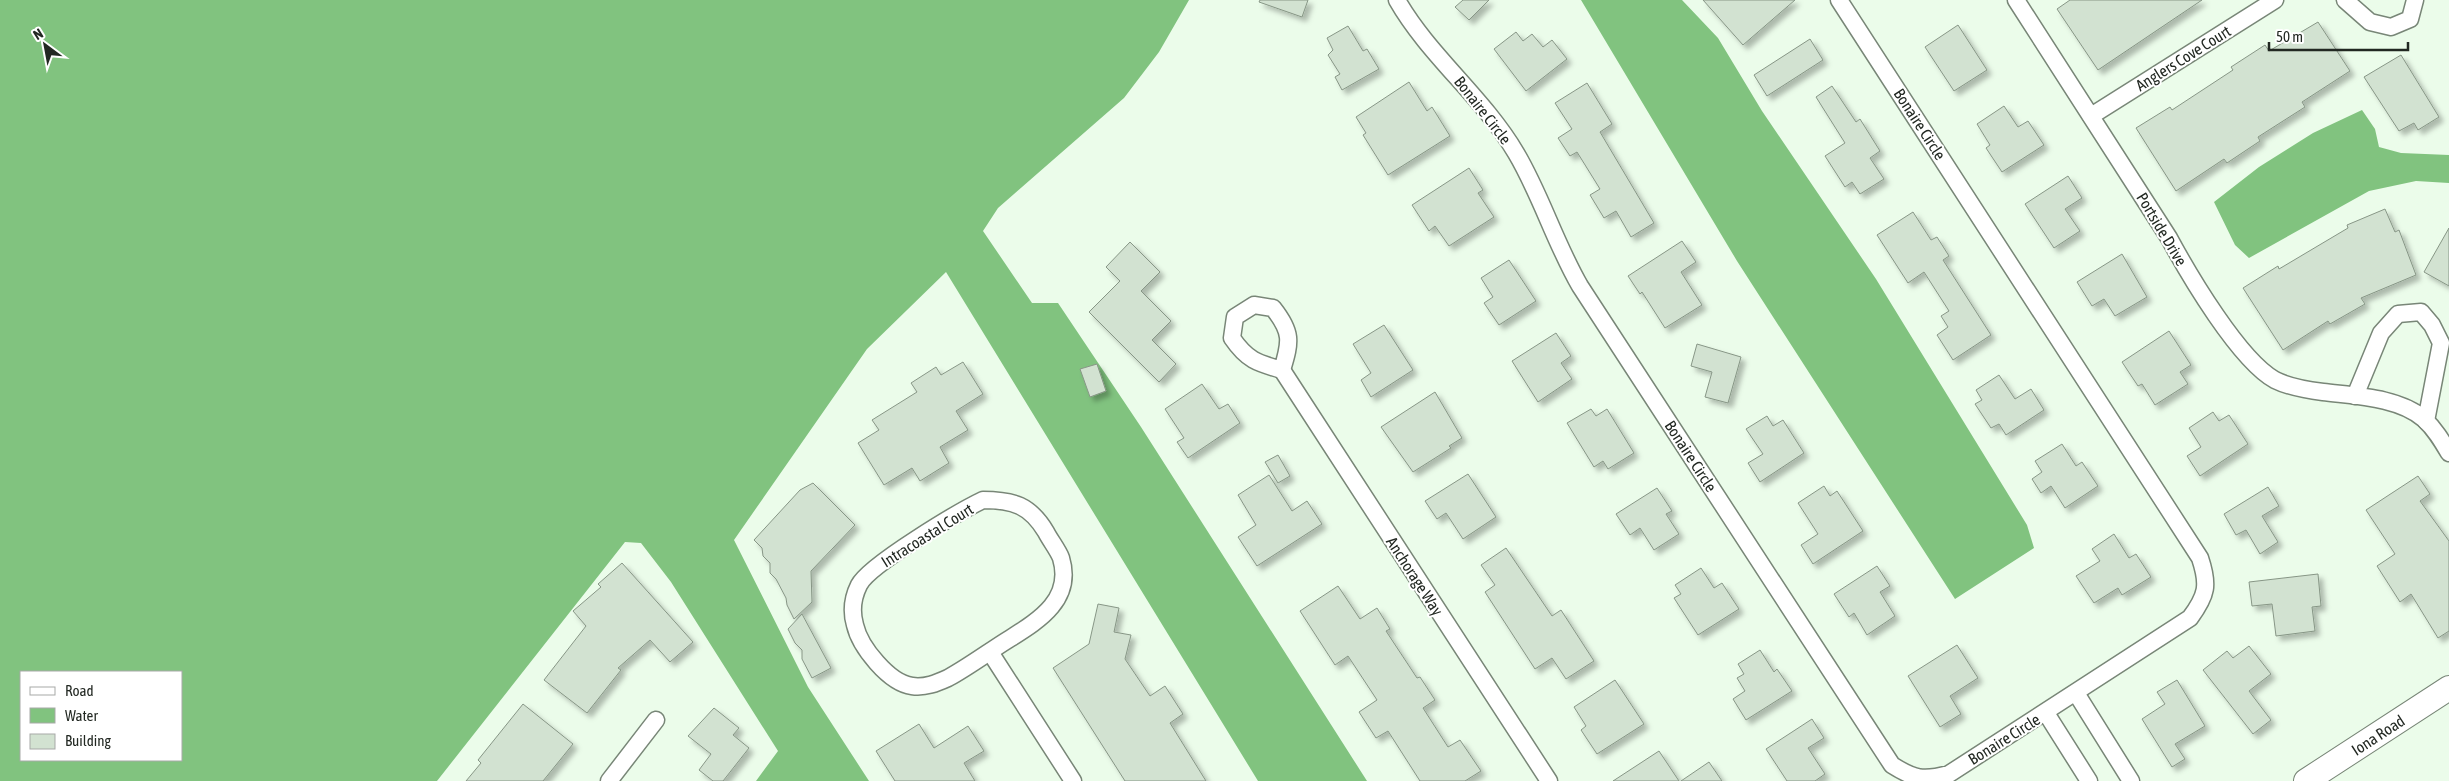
<svg xmlns="http://www.w3.org/2000/svg" width="2449" height="781" viewBox="0 0 2449 781" font-family="'Asap Condensed',sans-serif">
<defs>
<filter id="shadow"><feDropShadow dx="4.5" dy="4.5" stdDeviation="2.5" flood-color="#0004"/></filter>
</defs>
<rect width="100%" height="100%" fill="#ebfcea"/>
<g fill="#81c37f" fill-rule="evenodd">
<path d="M0,0h1189l-30,52 -35,46 -126,110 -15,23 49,72h26l83,124 226,354h-109l-312,-509 -79,77 -133,191 74,147 61,94h-113l22,-30 -107,-169 -30,-39 -16,-1 -188,239h-437zM21,672h160v88h-160z"/>
<path d="M1581,0h101l36,38 44,73 114,168 151,246 7,23 -79,51 -218,-338z"/>
<path d="M2362,110l13,19 4,18 22,6 48,2v28l-33,-2 -47,10 -120,67 -14,-13 -21,-43 45,-35 54,-34z"/>
</g>
<g fill="#d2e2d1" stroke="#879686" filter="url(#shadow)">
<path d="M1260,0h48l-6,17 -43,-15z"/>
<path d="M1463,0h26l-20,20 -14,-13z"/>
<path d="M1703,0h92l-52,45z"/>
<path d="M2070,0h132l-104,70 -41,-61z"/>
<path d="M2318,22l32,49 -48,31 3,5 -47,30 2,4 -33,22 -3,-4 -48,32 -40,-63 34,-21 2,3 61,-40 -2,-3 34,-22 4,6z"/>
<path d="M1958,25l29,45 -33,21 -29,-44z"/>
<path d="M1348,26l15,25 4,-2 12,20 -37,21 -7,-13 5,-3 -12,-19 5,-5 -6,-12z"/>
<path d="M1516,32l7,9 9,-7 11,13 9,-7 15,19 -41,32 -32,-42z"/>
<path d="M1810,39l13,21 -56,36 -13,-21z"/>
<path d="M2401,55l38,62 -21,13 -4,-7 -15,8 -35,-54z"/>
<path d="M1409,82l18,29 5,-4 18,29 -62,39 -25,-40 3,-2 -10,-16z"/>
<path d="M1587,83l25,41 -12,8 54,91 -23,14 -15,-26 -12,7 -14,-23 10,-6 -23,-37 -7,4 -12,-18 14,-9 -17,-26z"/>
<path d="M1832,86l24,36 4,-3 20,32 -10,7 14,21 -24,15 -8,-12 -7,5 -20,-31 20,-13 -29,-46z"/>
<path d="M2004,106l14,21 10,-6 16,24 -42,27 -16,-24 4,-3 -13,-21z"/>
<path d="M1469,168l14,22 -5,3 16,24 -45,29 -14,-20 -6,5 -17,-26z"/>
<path d="M2068,176l14,22 -17,11 15,22 -26,17 -29,-44z"/>
<path d="M2385,209l10,23 4,-2 17,45 -55,23 4,6 -35,20 -2,-3 -45,29 -40,-62 35,-22 1,3 69,-41 -1,-3z"/>
<path d="M1913,212l18,28 6,-3 12,19 -6,4 48,75 -38,25 -16,-25 11,-8 -7,-11 8,-5 -25,-39 -16,11 -31,-48z"/>
<path d="M2449,228v58l-25,-14z"/>
<path d="M1682,241l14,21 -15,10 21,33 -37,23 -23,-36 -2,2 -12,-18z"/>
<path d="M1130,242l30,30 -19,19 30,30 -19,19 24,24 -17,18 -70,-70 31,-31 -14,-14z"/>
<path d="M2122,254l25,43 -32,19 -11,-17 -12,7 -15,-24z"/>
<path d="M1509,260l27,41 -37,24 -15,-22 9,-6 -12,-19z"/>
<path d="M1384,325l29,45 -42,27 -10,-17 10,-7 -18,-29z"/>
<path d="M2169,331l22,34 -11,7 8,12 -33,21 -13,-21 -4,2 -16,-24z"/>
<path d="M1556,333l15,23 -10,7 11,16 -34,23 -26,-41z"/>
<path d="M1697,344l44,13 -13,46 -23,-6 7,-25 -21,-6z"/>
<path d="M963,362l20,32 -27,17 12,19 -28,17 9,16 -29,18 -8,-13 -28,17 -26,-42 21,-13 -7,-10 45,-28 -6,-9 25,-16 5,8z"/>
<path d="M1097,364l9,27 -16,6 -10,-28z"/>
<path d="M1999,375l16,24 16,-10 13,21 -38,25 -7,-11 -8,4 -16,-24 7,-4 -6,-10z"/>
<path d="M1202,384l17,25 9,-5 12,19 -52,35 -11,-16 7,-4 -19,-29z"/>
<path d="M1435,392l27,46 -13,8 2,2 -38,24 -32,-45z"/>
<path d="M1591,409l5,7 11,-7 27,44 -26,16 -5,-8 -9,6 -27,-44z"/>
<path d="M2213,412l6,9 10,-6 19,29 -48,32 -13,-20 14,-9 -12,-19z"/>
<path d="M1767,416l6,10 10,-6 21,33 -44,29 -12,-19 15,-9 -17,-25z"/>
<path d="M2062,444l14,22 6,-4 16,24 -33,22 -14,-22 -10,7 -9,-14 10,-7 -7,-11z"/>
<path d="M1278,455l12,21 -12,7 -13,-21z"/>
<path d="M1468,474l28,43 -33,22 -17,-26 -9,6 -12,-18z"/>
<path d="M1269,475l23,36 15,-10 15,23 -65,42 -19,-29 18,-12 -18,-30z"/>
<path d="M2418,476l12,18 -10,7 29,40v90l-11,7 -27,-44 -11,8 -23,-36 18,-12 -29,-44z"/>
<path d="M813,483l42,42 -44,46 1,31 -18,17 -7,-14 -1,-7 -10,-19 -6,-6v-10l-7,-7 -1,-8 -8,-8 46,-50z"/>
<path d="M1824,486l6,10 7,-5 26,40 -50,33 -12,-19 17,-11 -20,-31z"/>
<path d="M2268,487l11,19 -17,10 16,26 -18,12 -14,-24 -10,5 -12,-21z"/>
<path d="M1657,488l15,23 -6,3 13,20 -25,16 -14,-22 -10,7 -14,-21z"/>
<path d="M2114,534l15,24 7,-4 15,23 -29,18 -4,-7 -24,15 -18,-27 24,-15 -8,-12z"/>
<path d="M1506,548l46,68 9,-6 33,51 -28,18 -14,-21 -17,11 -50,-77 10,-7 -14,-20z"/>
<path d="M622,563l71,79 -23,20 -20,-22 -32,28 3,2 -34,43 -43,-33 42,-54 -13,-15 28,-24 -3,-3z"/>
<path d="M1877,566l13,20 -10,6 15,24 -28,19 -13,-22 -5,4 -15,-23z"/>
<path d="M1701,568l13,20 8,-5 17,26 -41,26 -24,-37 7,-4 -6,-9z"/>
<path d="M2318,574l3,32 -9,1 3,24 -39,5 -4,-32 -20,2 -3,-24z"/>
<path d="M1338,586l22,33 17,-11 13,21 -4,2 31,47 3,-1 15,23 -12,8 25,39 12,-7 21,31 -16,10h-45l-32,-50 -12,7 -17,-26 18,-12 -29,-44 -13,9 -35,-54z"/>
<path d="M1098,604l21,4 -5,24 17,3 -6,24 25,37 15,-10 18,28 -13,9 36,58h-81l-72,-113 36,-24z"/>
<path d="M802,614l29,54 -19,10 -10,-19v-9l-7,-7 -7,-14z"/>
<path d="M1957,645l21,33 -28,18 11,18 -21,13 -32,-51z"/>
<path d="M2249,646l22,28 -22,17 22,29 -18,14 -50,-64 24,-19 6,7z"/>
<path d="M1760,650l14,22 3,-3 15,22 -46,29 -13,-21 12,-8 -8,-13 7,-4 -6,-10z"/>
<path d="M1615,680l29,44 -47,30 -16,-24 5,-4 -12,-19z"/>
<path d="M2177,680l28,46 -30,18 10,15 -13,8 -30,-48 23,-15 -8,-12z"/>
<path d="M523,704l50,40 -30,37h-77l15,-18 -3,-3z"/>
<path d="M714,708l25,20 -6,7 16,13 -26,33h-10l-14,-11 12,-16 -23,-18z"/>
<path d="M1812,719l12,19 -16,10 17,26 -10,7h-28l-21,-32z"/>
<path d="M919,724l15,24 34,-22 16,25 -20,12 11,18h-80l-19,-30z"/>
<path d="M1659,751l20,30h-66z"/>
<path d="M1709,762l13,19h-41z"/>
</g>
<g fill="none" stroke-linecap="round" stroke-linejoin="round">
<defs>
<g id="street">
<path d="M1397,0c32,56 86,97 119,153 25,42 39,90 64,133l312,479c22,14 31,16 57,9l241,-156c17,-23 19,-33 10,-60l-361,-558"/>
<path d="M2016,0l153,238c20,37 70,122 106,142 14,7 32,10 48,12 31,4 76,5 101,27 11,10 18,22 25,34"/>
<path d="M2345,0l25,22 21,5 19,-8 5,-19"/>
<path d="M2091,116l184,-116"/>
<path d="M1254,305l19,3c19,24 18,33 9,62 -25,-7 -35,-10 -50,-32l3,-21z"/>
<path d="M1282,370l267,411"/>
<path d="M2355,396l26,-63 17,-19 23,-2 11,13 9,18 -15,78"/>
<path d="M983,500c30,0 47,5 63,32 4,8 12,18 15,26 13,43 -25,64 -55,83 -19,12 -38,26 -58,37 -11,5 -23,10 -36,8 -23,-3 -52,-39 -57,-61 -4,-14 -2,-28 4,-40 10,-20 101,-74 124,-85z"/>
<path d="M990,652l83,129"/>
<path d="M2076,693l55,88"/>
<path d="M2046,713l43,68"/>
<path d="M609,781l47,-61"/>
</g>
<path id="secondary" d="M2306,781l143,-93"/>
</defs>
<use href="#street" stroke="#788677" stroke-width="19"/>
<use href="#secondary" stroke="#788677" stroke-width="26"/>
<use href="#street" stroke="#fff" stroke-width="16"/>
<use href="#secondary" stroke="#fff" stroke-width="24"/>
</g>
<g text-anchor="middle" dominant-baseline="central" stroke-width="4" stroke-linejoin="round" paint-order="stroke">
<g font-size="16" fill="#222822" stroke="#fff">
<text transform="translate(2183 58) rotate(-32)">Anglers Cove Court</text>
<text transform="translate(1483 110) rotate(52)">Bonaire Circle</text>
<text transform="translate(1920 124) rotate(57)">Bonaire Circle</text>
<text transform="translate(2162 229) rotate(59)">Portside Drive</text>
<text transform="translate(1691 456) rotate(57)">Bonaire Circle</text>
<text transform="translate(927 535) rotate(-32)">Intracoastal Court</text>
<text transform="translate(1415 576) rotate(57)">Anchorage Way</text>
<text transform="translate(2378 735) rotate(-33)">Iona Road</text>
<text transform="translate(2004 739) rotate(-32)">Bonaire Circle</text>
</g>
</g>
<rect x="20" y="671" width="162" height="90" fill="#ffffff" stroke="#a7a9a7"/>
<rect x="30" y="687" width="25" height="8" fill="#ffffff" stroke="#a7a9a7"/>
<text x="65" y="696" font-size="15" fill="#222822">Road</text>
<rect x="30" y="708" width="25" height="15" fill="#81c37f" stroke="#a7a9a7"/>
<text x="65" y="721" font-size="15" fill="#222822">Water</text>
<rect x="30" y="734" width="25" height="15" fill="#d2e2d1" stroke="#a7a9a7"/>
<text x="65" y="746" font-size="15" fill="#222822">Building</text>
<g transform="translate(45 45) rotate(328)" stroke="#ffffff" stroke-width="4" paint-order="stroke">
<path d="M0-4L9 19L0 12L-9 19Z" fill="#222822"/>
<text y="-8" font-size="14" font-weight="bold" text-anchor="middle" fill="#222822">N</text>
</g>
<path d="M2269 42v8h139v-8" fill="none" stroke="#222822" stroke-width="2.5"/>
<text x="2276" y="42" font-size="15" fill="#222822" stroke="#ffffff" stroke-width="4" paint-order="stroke">50 m</text>
</svg>
